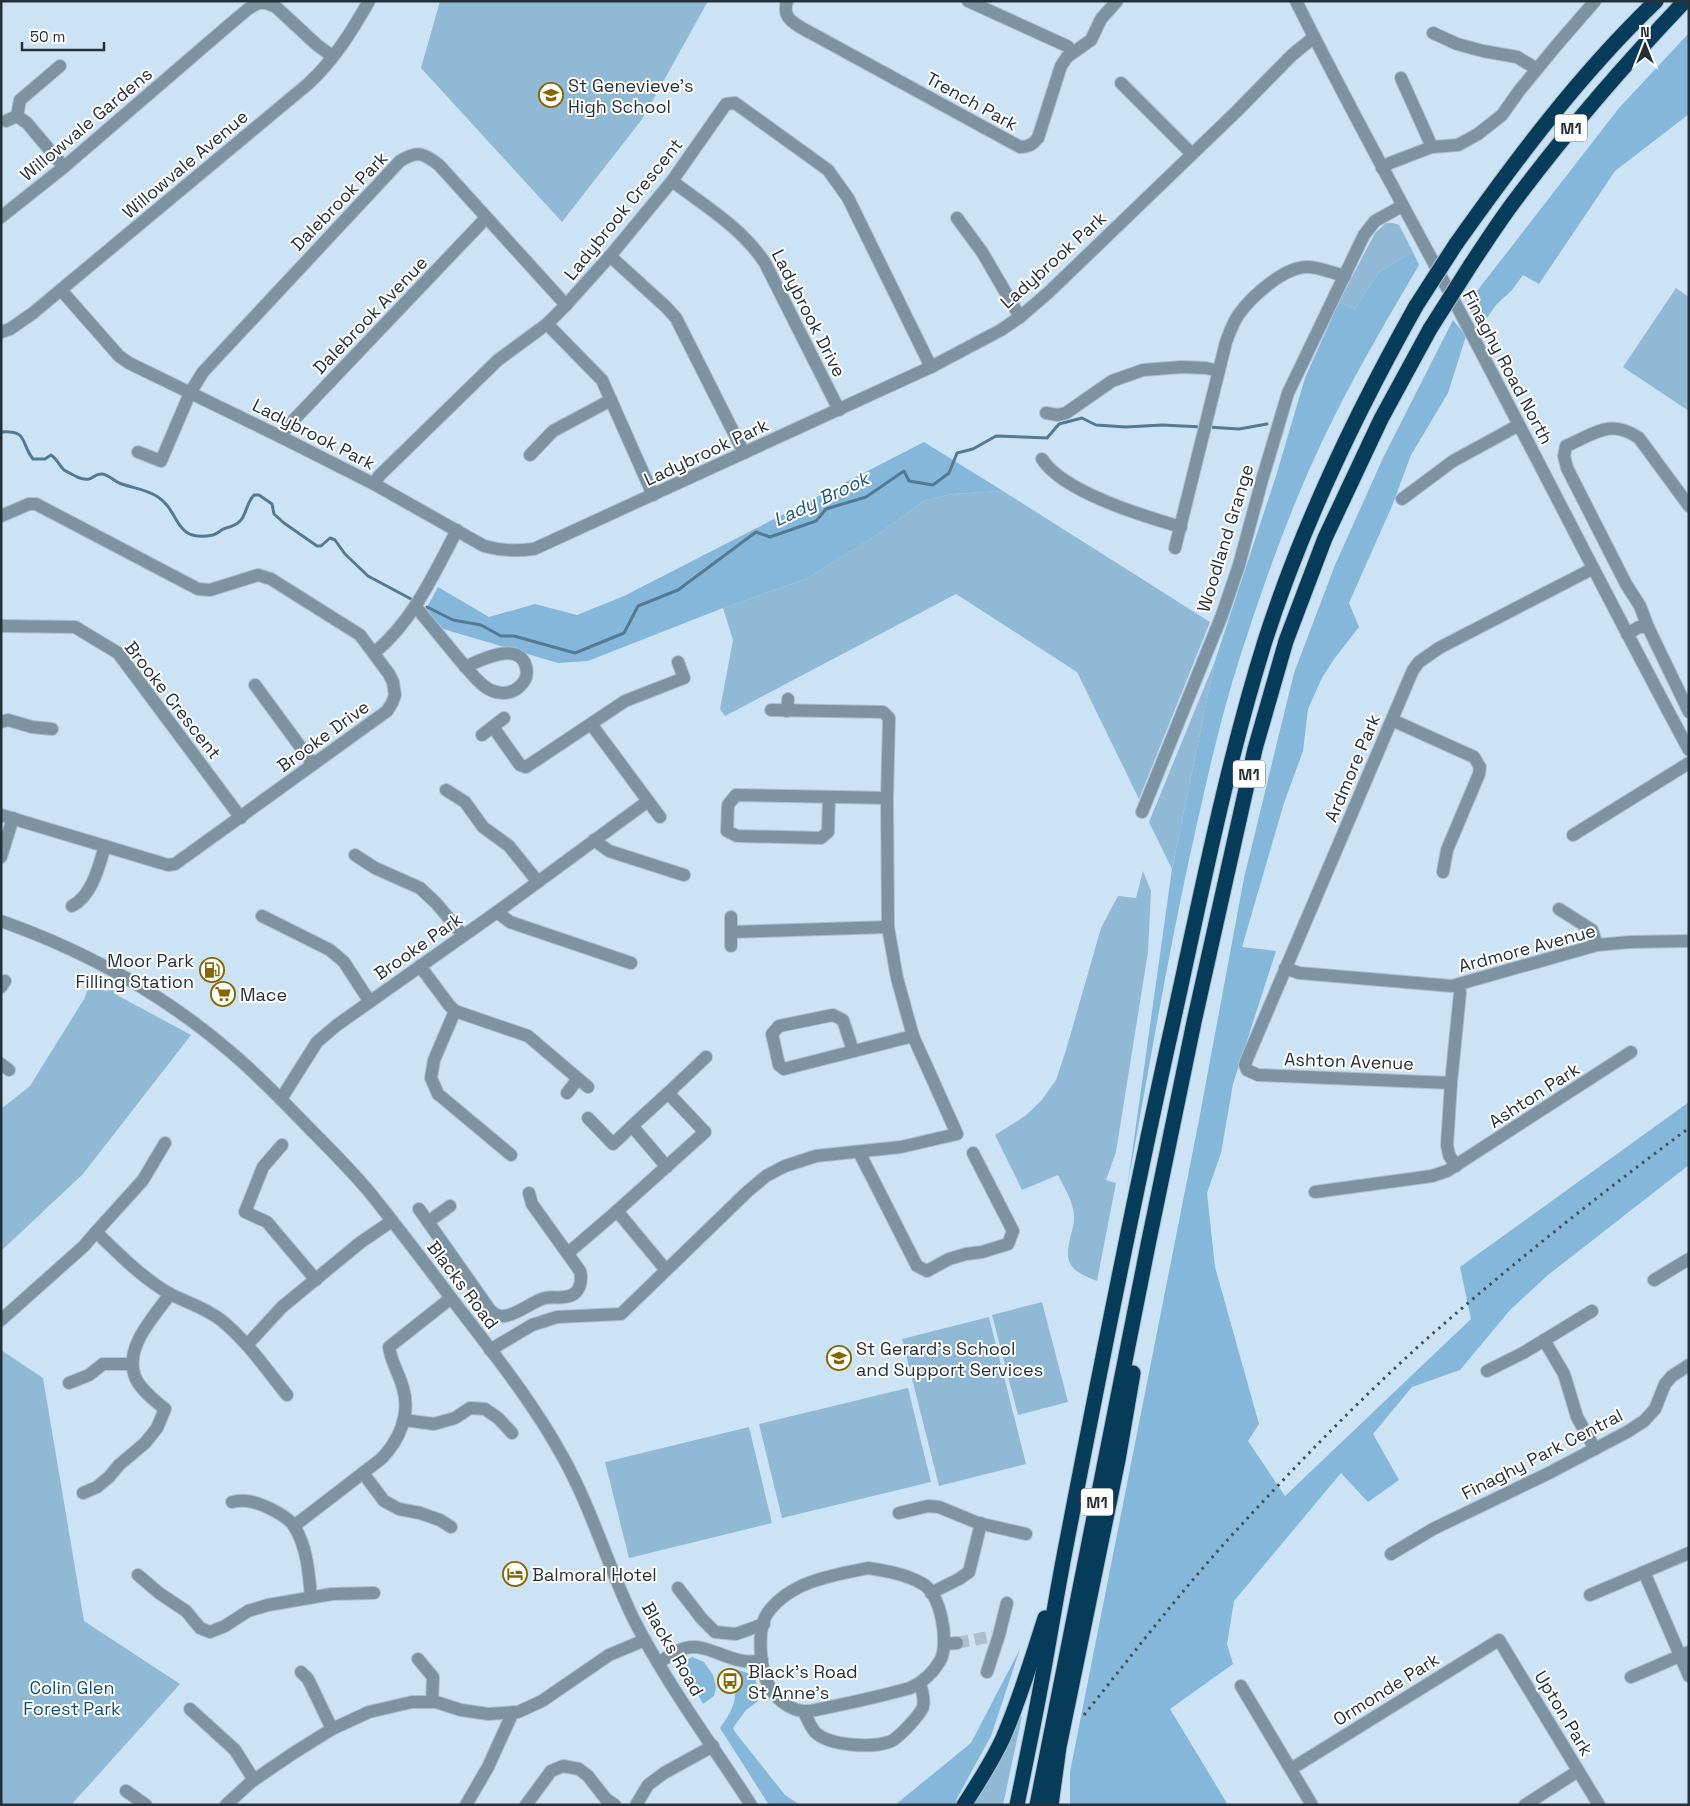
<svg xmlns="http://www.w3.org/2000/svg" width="1690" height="1806" viewBox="0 0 1690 1806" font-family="'Space Grotesk',sans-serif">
<rect width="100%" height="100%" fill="#cce3f5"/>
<g fill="#90b9d6">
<path d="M440,1h268l-65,117 -81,104 -141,-154z"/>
<path d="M1386,223h7l6,2 14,27 -34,20 -24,37 -16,-7 36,-69z"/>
<path d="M1676,288l13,9v114l-66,-44z"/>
<path d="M1003,491l207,131 -71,177 -62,-127 -121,-78 -231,122 -5,-7 13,-69 -10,-32 83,-29 71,-44 48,-35 27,-6z"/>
<path d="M1215,661l-43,208 -23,-47z"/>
<path d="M1143,871l8,20 -3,61 -32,200 -10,28 10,3 -19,98c-23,-9 -34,-15 -27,-42 1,-6 4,-13 4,-19 1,-16 -9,-31 -16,-45l-36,15 -27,-55 30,-19 16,-15 15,-21 10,-30 35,-122 17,-32 18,2z"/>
<path d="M90,984l15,7 8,-1 2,4 76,41 -108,139 -82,77v-142l29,-23 54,-87z"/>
<path d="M1042,1302l26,100 -50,13 -26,-100z"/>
<path d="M989,1317l37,147 -87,22 -37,-147z"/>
<path d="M1,1350l42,28 41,243 96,63 -109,121h-70z"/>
<path d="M908,1388l23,94 -149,36 -23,-94z"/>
<path d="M749,1427l23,96 -143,35 -24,-96z"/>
<path d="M1022,1716l-19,89h-32l38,-63 11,-24z"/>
</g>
<g fill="#85b7db">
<path d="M1689,33v81l-74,57 -76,113 -16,-9 -11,15 -16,15 -17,24 -12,-25 152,-196z"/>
<path d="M1413,252l6,13c-30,51 -60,102 -86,154 -38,76 -67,157 -93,238 -18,56 -31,113 -44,171 -27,119 -47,240 -69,361l45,-320 43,-208 61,-185 29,-98 34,-76 16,7 24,-37z"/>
<path d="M1453,320l13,16 -18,57 -37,62 -19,51 -43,97 10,24 -25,32 -12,19 -14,31 -5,42 -19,52 -42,144 34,4 -43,133 -12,69 -14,40 8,74 44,157 -11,17 37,55 186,-177 -11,-52 229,-165v63l-141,110 -37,34 -51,61 -48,17 -39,47 26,46 -31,22 -27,-29 -107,128 -7,43 6,20 -63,45 58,96h-158v-33l129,-652 45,-242 50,-205 41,-108 48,-107z"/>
<path d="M924,442l79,49 -51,3 -27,6 -48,35 -71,44 -83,29 -135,53 -30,2 -115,-34 -18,-18 13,-24 51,30 46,-13 42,11 47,-19z"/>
<path d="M1020,1649l-29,87 -35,64 4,5h-65l76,-62z"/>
<path d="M692,1657l12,5 9,13 3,13 -2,8 -11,8 -18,-32 2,-12z"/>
<path d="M735,1669l19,6 6,21 -3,6 -11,8 -13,18 2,4 50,63 15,10h-31l-49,-77c17,-23 16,-30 15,-59z"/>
</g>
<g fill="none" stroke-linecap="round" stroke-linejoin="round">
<g stroke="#547992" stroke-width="3">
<path d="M1208,427l31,2 28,-5"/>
<path d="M1,432c28,-2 19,11 32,27h12l6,-4c6,4 8,10 13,15 3,2 10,5 13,7 17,7 15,-4 25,-3 7,1 11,6 17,9 13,5 27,6 39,14 23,15 15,46 55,38 5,-1 8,-6 13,-7 24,-6 16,-20 28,-33h5l13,9 2,10 10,9 33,23h4l9,-8 5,2 10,14 23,22 43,23"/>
<path d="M427,607l26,13 28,5 20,11h13l61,17 49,-20 14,-27 40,-16 78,-58 14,5 46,-16 10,-12 40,-12 38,-26 5,10 24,4 16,-12 8,-20 16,-4 23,-13 51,2 12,-14 23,-6 14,7 30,2 36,-2 40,2"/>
</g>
<path stroke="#abbfcf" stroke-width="12" stroke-dasharray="12 6" stroke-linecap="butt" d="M957,1643l36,-7"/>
<defs>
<g id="minor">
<path d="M787,1c-4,14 2,19 13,26l220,120c9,0 13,-3 18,-9l23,-72 6,-9 24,-17 10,-21 16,-18"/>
<path d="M968,1l99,45 6,6"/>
<path d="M1296,1c63,127 133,250 198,376 65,124 128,249 195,373"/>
<path d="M1433,33l24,11 26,7 34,6 20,12"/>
<path d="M1401,78l31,69"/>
<path d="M1121,83l71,71"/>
<path d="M17,116l3,-16 40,-34"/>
<path d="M6,121l11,-5 10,7 37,44"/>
<path d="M1382,168l8,-5 42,-16 26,-2 20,-11 24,-19 17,-24 37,-45 39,-45"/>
<path d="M672,181c33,25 70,47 93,82l74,147"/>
<path d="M1,217l63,-50 165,-142 19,-16 10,-6h8l10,4 41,38 11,8 3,6"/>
<path d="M957,218l25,34 38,65"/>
<path d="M610,256l56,51 10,11 68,135"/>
<path d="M61,290l58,66 10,7 152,74 93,47 110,62c18,5 32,5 50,3l397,-182 70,-37 19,-13 29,-25 188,-181 55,-56 21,-17"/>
<path d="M547,324l55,56 51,115"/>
<path d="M1,332l9,-3 23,-16 275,-229c26,-24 44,-53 61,-83"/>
<path d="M1046,413l12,2 8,-2 46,-32 31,-11 39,-3 24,1 13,3"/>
<path d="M281,437l6,-10 199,-209"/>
<path d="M138,452l23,9 29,-68 13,-21 197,-211c18,-11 23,-8 39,4l127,140"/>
<path d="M530,455l23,-24 58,-31"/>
<path d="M1042,459c21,33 101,57 139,68"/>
<path d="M374,484l5,-8 119,-116 49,-36 19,-19 44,-49 62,-75 54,-77 9,-1 93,67 20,28 83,169"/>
<path d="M1402,499l51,-38 66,-36"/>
<path d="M1,516l28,-12h7l162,85 12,1 48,-15 13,4 89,56 29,39 4,8 2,13 -3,8 -5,8 -212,153 -7,1 -167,-50"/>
<path d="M1175,548l51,-206c4,-10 7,-20 13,-28 13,-18 45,-47 68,-47 12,0 26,6 38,9"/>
<path d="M416,607c14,17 28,34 42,51 8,9 16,20 26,28 10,8 25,10 35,1 7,-6 9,-12 7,-20 -6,-27 -46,-7 -61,0"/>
<path d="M1,626l74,1 43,26 123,165"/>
<path d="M1648,627l-8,-21 -14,-22 -59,-116 -3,-12 2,-10c28,-12 44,-28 73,-8l50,68"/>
<path d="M1627,634l12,-7h9l41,85"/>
<path d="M374,653c39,-32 60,-79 83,-123"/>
<path d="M255,685l58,79"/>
<path d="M787,711l1,-12"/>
<path d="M1392,720l82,37 6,10 -1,7 -32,76 -4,22"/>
<path d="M1,722l7,-2 24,7 20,2"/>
<path d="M591,724l69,93"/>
<path d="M493,727l27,38 6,2 99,-66 59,-23 -6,-16"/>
<path d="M482,735l22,-17"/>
<path d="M446,790l19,12 18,25 26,19 29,36"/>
<path d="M829,797l-1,35 -7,6 -84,-2 -10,-5 1,-26 8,-10 151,3"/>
<path d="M1142,812l80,-197 17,-50 23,-85 26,-87 76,-158 11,-14 27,-15"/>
<path d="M1573,835l116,-72"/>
<path d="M594,840l15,11 75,24"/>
<path d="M355,855l20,13 45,20 16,15 27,32"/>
<path d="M1,857l12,-39"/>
<path d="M72,906c20,-10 27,-40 33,-60"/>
<path d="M1559,909l33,21 5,15"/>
<path d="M497,912l13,10 121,41"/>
<path d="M262,916l68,34 14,12 26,40"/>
<path d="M731,917v29"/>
<path d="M1,921c85,30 164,74 232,133 27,23 52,49 77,75 21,21 42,42 61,65 27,34 54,69 80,104 40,52 82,104 113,161 28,51 44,107 69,159 33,65 78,125 118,187"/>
<path d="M732,932l156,-5"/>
<path d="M420,966l29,39 6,6 73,25 60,51"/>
<path d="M1285,968l14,5 153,13 145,-41 33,-3 59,-1"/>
<path d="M1,987l4,-6"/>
<path d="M455,1011l-21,49 -3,18 7,16 73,61"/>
<path d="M853,1051l-10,-31 -10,-5 -54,11 -7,8 7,31 5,4 129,-33"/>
<path d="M1,1064l8,6"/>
<path d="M1451,1083l-193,-8 -11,-5 -2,-5 2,-6 166,-389 6,-8 20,-14 153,-79"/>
<path d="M567,1093l11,-14"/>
<path d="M668,1093l38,-36"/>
<path d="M281,1099l36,-57 20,-17 160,-113 151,-111"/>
<path d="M588,1118l25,26 19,-18"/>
<path d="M282,1145l-19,22 -18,45 22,10 49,58"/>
<path d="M859,1152l58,114 10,5 22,-12 17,-5 16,-2 26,-8 5,-13 -40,-78"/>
<path d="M1456,1166l-7,-11 -2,-10 4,-62 9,-90 -1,-8"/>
<path d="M1315,1192l117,-16 15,-5 184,-119"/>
<path d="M419,1209l71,101c4,4 8,7 14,6 13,-1 27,-14 41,-18 9,-2 22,2 30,-5 6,-5 7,-15 5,-22l-48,-67 -3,-11"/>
<path d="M617,1211l88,-79 -37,-39 -36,33 35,41"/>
<path d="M428,1222l22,-16"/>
<path d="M96,1232l47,-52 22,-37"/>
<path d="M568,1253l49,-42 49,59"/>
<path d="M1654,1280l35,-21"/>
<path d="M1,1320l83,-74 12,-14c23,22 46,46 74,62 18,9 34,13 51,26 26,21 45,49 66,75"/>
<path d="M1544,1340l20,34 13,43 18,32"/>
<path d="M247,1345l35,-38 79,-65 31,-21"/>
<path d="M490,1350l42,-25 25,-8 64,-3 126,-122 19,-16 19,-10 31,-10 85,-9 56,-13 -44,-98 -16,-58 -9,-51 -1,-129 2,-80 -6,-6 -112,-2"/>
<path d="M1487,1371l36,-18 69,-42"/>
<path d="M69,1383l20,-8 14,-11h28"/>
<path d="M404,1420l30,4 21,-6 15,-10 15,1 13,9 14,15"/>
<path d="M363,1473l21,28 15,8 21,4 20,7 11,7"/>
<path d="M83,1493l14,-6 12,-10 10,-12 26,-22 12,-15 8,-19c-10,-8 -23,-18 -29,-30 -14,-30 18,-62 34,-85"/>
<path d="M232,1502c14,-3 24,0 37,6 8,4 20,10 25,18 13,20 15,48 17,71"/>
<path d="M899,1513l29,-7 11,1 39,16 48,11"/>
<path d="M294,1526l87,-67c18,-18 30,-45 22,-71 -4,-15 -12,-26 -14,-41l62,-49"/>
<path d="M1391,1554l42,-25 116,-56 78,-41 17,-11 11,-12 10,-25 7,-8 17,-11"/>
<path d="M868,1568c19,3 38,6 55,16 18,11 26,57 18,75 -7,13 -18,23 -31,29 -28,8 -56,14 -85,20 -6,1 -15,4 -22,3 -12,-1 -24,-10 -31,-20 -12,-17 -17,-63 -3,-80 23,-30 64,-36 99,-43z"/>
<path d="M1644,1572l45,104"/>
<path d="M138,1575l21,18 27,18 14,17 10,4 15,-6 23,-15 20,-6 64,-11 42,-1"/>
<path d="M678,1588l24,31 13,13 21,2 28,-10"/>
<path d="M931,1593l28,-14 10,-7 12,-49"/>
<path d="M1590,1595l99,-42"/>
<path d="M944,1644l13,-1"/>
<path d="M418,1659l15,18 -1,25"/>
<path d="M658,1663c9,-5 17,-13 28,-15 25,-6 46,20 76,12"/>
<path d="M301,1672l7,7 24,50"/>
<path d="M987,1672l12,-37 8,-32"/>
<path d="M1631,1677l58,-25"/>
<path d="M1241,1686l71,119"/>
<path d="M190,1709l45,41 19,30"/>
<path d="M804,1712c3,6 6,14 11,20 14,14 56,16 74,10 8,-2 31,-27 34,-35 2,-7 -1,-17 -3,-23"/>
<path d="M1291,1769l208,-129 100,165"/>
<path d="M126,1791l20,14"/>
<path d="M226,1805l25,-23 41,-28 40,-25 37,-17 43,-10h24l25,8 27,4 30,-2 24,-11 67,-46 36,-15"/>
<path d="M466,1805l22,-38 25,-55"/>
<path d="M526,1805l25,-34 12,-5 16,3 9,7 18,23 9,6"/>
<path d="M636,1805l12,-20 16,-12 49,-27"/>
<path d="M1525,1805l53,-34"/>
</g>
<g id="highway">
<path d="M1456,244c61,-86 124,-170 200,-243"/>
<path d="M1470,266c14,-21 28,-43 43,-63 53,-71 111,-138 172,-202"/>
<path d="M964,1805c14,-22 28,-43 39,-67 17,-39 29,-80 42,-120"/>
<path d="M1017,1805c8,-39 16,-77 23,-115 9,-47 16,-93 25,-139 34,-177 69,-354 108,-529 28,-127 53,-256 92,-381 37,-116 91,-228 151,-335"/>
<path d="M1037,1805l111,-560 46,-223 61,-273 31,-108 39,-103 56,-119 49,-90"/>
<path d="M1051,1805l8,-58 59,-287 15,-87"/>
</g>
</defs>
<use href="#minor" stroke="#abbfcf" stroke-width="14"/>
<use href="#highway" stroke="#abbfcf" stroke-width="17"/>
<use href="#minor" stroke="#7e93a2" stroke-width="12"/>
<use href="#highway" stroke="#063c5a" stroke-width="15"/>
<path stroke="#455058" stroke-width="3" stroke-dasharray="2.5 5" stroke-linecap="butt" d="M1084,1715c52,-65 103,-132 160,-193 59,-64 121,-128 186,-186 83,-73 170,-142 259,-208"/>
<defs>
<g id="highway-bridge">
<path d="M1416,306l40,-62"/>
<path d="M1430,329l40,-63"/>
</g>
</defs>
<use href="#highway-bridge" stroke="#abbfcf" stroke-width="17" stroke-linecap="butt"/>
<use href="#highway-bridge" stroke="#063c5a" stroke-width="15"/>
</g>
<defs>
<symbol id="school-ring" viewBox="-11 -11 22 22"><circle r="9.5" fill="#fff" stroke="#856700" stroke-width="1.5"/><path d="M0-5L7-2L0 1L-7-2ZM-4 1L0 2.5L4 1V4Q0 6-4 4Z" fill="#856700"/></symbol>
<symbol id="fuel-ring" viewBox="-11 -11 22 22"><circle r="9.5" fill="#fff" stroke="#856700" stroke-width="1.5"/><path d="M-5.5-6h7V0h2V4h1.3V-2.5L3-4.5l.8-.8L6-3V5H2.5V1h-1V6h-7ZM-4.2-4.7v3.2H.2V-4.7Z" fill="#856700"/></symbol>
<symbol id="supermarket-ring" viewBox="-11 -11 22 22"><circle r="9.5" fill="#fff" stroke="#856700" stroke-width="1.5"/><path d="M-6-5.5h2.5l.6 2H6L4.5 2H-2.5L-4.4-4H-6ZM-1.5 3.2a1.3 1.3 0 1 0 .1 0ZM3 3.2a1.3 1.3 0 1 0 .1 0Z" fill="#856700"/></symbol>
<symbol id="hotel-ring" viewBox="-11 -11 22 22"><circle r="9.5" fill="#fff" stroke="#856700" stroke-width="1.5"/><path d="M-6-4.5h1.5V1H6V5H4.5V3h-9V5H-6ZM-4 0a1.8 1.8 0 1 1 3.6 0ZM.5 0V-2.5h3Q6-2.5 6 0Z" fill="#856700"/></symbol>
<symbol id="bus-ring" viewBox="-11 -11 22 22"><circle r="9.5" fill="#fff" stroke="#856700" stroke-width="1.5"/><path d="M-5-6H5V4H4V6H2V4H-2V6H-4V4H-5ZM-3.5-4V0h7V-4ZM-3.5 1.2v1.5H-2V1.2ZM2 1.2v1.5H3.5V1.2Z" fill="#856700"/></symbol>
</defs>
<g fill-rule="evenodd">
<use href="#school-ring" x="537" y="81" width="28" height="28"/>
<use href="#fuel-ring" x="198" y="956" width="28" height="28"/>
<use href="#supermarket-ring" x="209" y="980" width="28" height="28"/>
<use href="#school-ring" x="825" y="1344" width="28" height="28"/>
<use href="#hotel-ring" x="501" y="1560" width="28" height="28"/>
<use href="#bus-ring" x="716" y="1667" width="28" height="28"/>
</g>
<g text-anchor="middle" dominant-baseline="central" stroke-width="4" stroke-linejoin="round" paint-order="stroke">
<g fill="#fff" stroke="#686e72" stroke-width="1">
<rect x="1555" y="114.5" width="32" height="27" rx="4"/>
<rect x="1233" y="760.5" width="32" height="27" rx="4"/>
<rect x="1081" y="1488.5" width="32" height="27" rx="4"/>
</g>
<g font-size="16" font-weight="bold" fill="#273036">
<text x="1571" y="128">M1</text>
<text x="1249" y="774">M1</text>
<text x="1097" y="1502">M1</text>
</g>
<g font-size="18" fill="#273036" stroke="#fff" text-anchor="start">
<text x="568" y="85">St Genevieve's<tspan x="568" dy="21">High School</tspan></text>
<text x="194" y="960" text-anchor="end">Moor Park<tspan x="194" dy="21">Filling Station</tspan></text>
<text x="240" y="994">Mace</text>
<text x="856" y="1348">St Gerard's School<tspan x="856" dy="21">and Support Services</tspan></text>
<text x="532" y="1574">Balmoral Hotel</text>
<text x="748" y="1671">Black's Road<tspan x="748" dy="21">St Anne's</tspan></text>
</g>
<g font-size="18" fill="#273036" stroke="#fff">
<text transform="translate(972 101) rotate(29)">Trench Park</text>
<text transform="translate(86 124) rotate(-40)">Willowvale Gardens</text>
<text transform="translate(185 164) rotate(-40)">Willowvale Avenue</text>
<text transform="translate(339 201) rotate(-46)">Dalebrook Park</text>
<text transform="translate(623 209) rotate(-51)">Ladybrook Crescent</text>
<text transform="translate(1053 260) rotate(-42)">Ladybrook Park</text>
<text transform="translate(809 313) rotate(63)">Ladybrook Drive</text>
<text transform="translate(370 315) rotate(-46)">Dalebrook Avenue</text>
<text transform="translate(1508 367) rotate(62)">Finaghy Road North</text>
<text transform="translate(314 434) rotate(27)">Ladybrook Park</text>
<text transform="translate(706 452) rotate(-25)">Ladybrook Park</text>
<text transform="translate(1225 538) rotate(-73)">Woodland Grange</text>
<text transform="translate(173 700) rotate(52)">Brooke Crescent</text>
<text transform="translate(323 736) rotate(-36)">Brooke Drive</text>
<text transform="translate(1352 768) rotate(-67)">Ardmore Park</text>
<text transform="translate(418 946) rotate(-35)">Brooke Park</text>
<text transform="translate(1527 948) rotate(-15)">Ardmore Avenue</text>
<text transform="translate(1349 1061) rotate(2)">Ashton Avenue</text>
<text transform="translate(1534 1095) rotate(-33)">Ashton Park</text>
<text transform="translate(463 1285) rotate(53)">Blacks Road</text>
<text transform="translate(1542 1454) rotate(-27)">Finaghy Park Central</text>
<text transform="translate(673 1649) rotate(60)">Blacks Road</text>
<text transform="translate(1386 1689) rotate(-32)">Ormonde Park</text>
<text transform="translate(1564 1713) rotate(59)">Upton Park</text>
</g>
<g font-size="18" fill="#144f72" stroke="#fff">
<text x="72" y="1687">Colin Glen<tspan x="72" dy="21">Forest Park</tspan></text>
</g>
<g font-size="19" font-style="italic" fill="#1c5579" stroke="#fff">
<text transform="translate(821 499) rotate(-25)">Lady Brook</text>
</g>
</g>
<rect width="1690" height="1806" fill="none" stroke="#273036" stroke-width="5"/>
<g transform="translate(1645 45)" stroke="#ffffff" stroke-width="4" paint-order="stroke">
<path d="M0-4L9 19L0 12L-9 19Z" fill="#273036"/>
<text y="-8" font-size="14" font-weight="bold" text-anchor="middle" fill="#273036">N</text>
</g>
<path d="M22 42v8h82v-8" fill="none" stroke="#273036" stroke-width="2.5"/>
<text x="30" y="42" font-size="15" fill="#273036" stroke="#ffffff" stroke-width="4" paint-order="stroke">50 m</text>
</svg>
